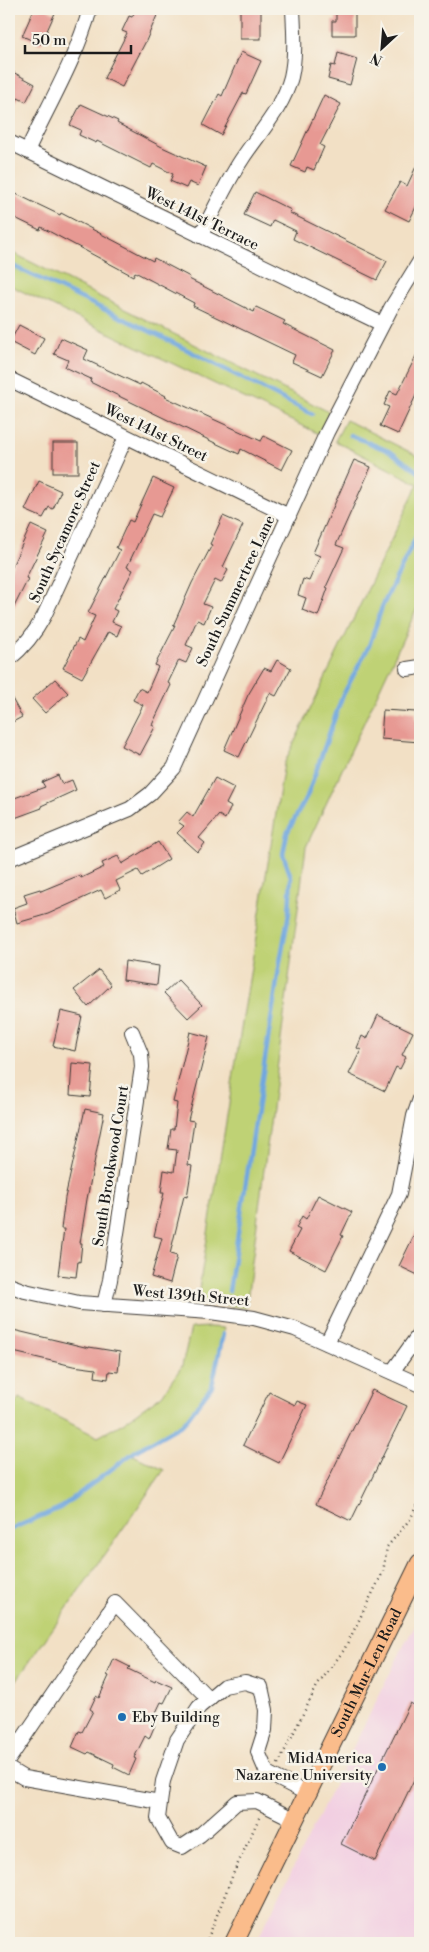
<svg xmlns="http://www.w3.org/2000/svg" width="429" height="1952" viewBox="0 0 429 1952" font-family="'Libre Bodoni',serif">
<rect width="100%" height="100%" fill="#f7f3e8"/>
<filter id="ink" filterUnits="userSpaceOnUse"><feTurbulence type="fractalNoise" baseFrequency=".02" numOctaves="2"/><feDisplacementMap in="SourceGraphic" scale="10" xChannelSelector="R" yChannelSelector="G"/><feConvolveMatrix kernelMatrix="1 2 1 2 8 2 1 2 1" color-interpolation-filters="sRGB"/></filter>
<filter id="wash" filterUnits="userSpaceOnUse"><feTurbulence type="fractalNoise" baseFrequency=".0096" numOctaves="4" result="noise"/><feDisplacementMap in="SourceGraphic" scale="20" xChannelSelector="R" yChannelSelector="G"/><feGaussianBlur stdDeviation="1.12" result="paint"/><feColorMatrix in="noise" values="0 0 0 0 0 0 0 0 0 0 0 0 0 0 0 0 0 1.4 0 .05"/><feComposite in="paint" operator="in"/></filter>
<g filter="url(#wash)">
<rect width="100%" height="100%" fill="#f2e0c5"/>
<path fill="#f2cfe2" d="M420,1618v325h-164l149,-300z"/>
<g fill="#bfd275" stroke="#6e7748">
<path d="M9,251l320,161 -10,22 -310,-149z"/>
<path d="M346,420l74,37v145l-114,245 -60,461 -49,-7 87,-537 134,-280 -83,-43z"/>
<path d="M210,1327l14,1 -12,58 -29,38 -52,30 33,16 -155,221v-277l10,-16 79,39 25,-14 39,-28 20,-29 9,-38z"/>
</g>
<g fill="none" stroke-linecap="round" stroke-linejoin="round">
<g stroke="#71a7df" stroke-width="4.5">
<path d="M9,264l159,76 144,74"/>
<path d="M350,435l41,17 29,21"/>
<path d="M229,1291l51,-329 9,-49 2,-36 -8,-23 4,-21 21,-39 34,-97 27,-51 13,-39 38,-78"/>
<path d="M9,1530l51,-22 77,-58 46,-26 29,-38 11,-52"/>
</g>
</g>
<g id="blocks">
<g fill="#e79993">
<path d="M34,9h12l9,4 -14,31 -19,-8z"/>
<path d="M136,9h13l9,4 -12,28 -24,46 -18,-9 23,-45 -5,-2 7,-15 3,1z"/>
<rect x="240" y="9" width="21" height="30"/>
<path d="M336,9h19v26h-23v-14h4z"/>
<path d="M241,52l20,9 -15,33 -3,-1 -22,42 -18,-10 16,-31 3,2z"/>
<path d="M338,53l19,6 -7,26 -22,-6 3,-14 4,1z"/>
<path d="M9,70l26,14 -9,18 -8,-4 -9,18z"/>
<path d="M324,95l17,9 -21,41 4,2 -10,23 -7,-3 -2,5 -14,-6z"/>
<path d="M81,104l37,17 -1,2 45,24 44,20 -8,19 -9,-4 -3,6 -16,-7 3,-7 -20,-10 -2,4 -54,-27 -1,2 -17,-8 2,-5 -11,-5z"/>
<path d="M420,158v41l-11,22 -24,-12 15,-27 7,4z"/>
<path d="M12,192l48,23 1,-2 92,48 1,-3 36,19 -1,2 65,33 2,-5 29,14 -2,3 52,26 -13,26 -30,-14 3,-7 -102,-49 1,-3 -59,-31 -2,4 -92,-49 -1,3 -31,-15v-15z"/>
<path d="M255,192l36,18 -1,3 97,48 -10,19 -84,-41 3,-8 -23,-11 -3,7 -26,-12z"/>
<path d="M19,325l25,13 -9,17 -25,-13z"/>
<path d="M61,338l27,12 -4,9 56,26 1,-2 25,13 -1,1 96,44 3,-5 28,14 -10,20 -41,-21 -2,5 -26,-12 -123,-60 1,-3 -26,-12 3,-7 -14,-6z"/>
<path d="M420,348v46l-3,-1 -19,41 -18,-8 9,-19 -5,-2 6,-14 7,3z"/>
<rect x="53" y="443" width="25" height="30"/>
<path d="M354,460l17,7 -35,78 8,3 -18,39 2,1 -10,28 -16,-6 4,-12 -8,-3 5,-16 6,2 11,-25 -7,-3z"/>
<path d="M153,478l21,10 -14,29 -8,-3 -25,53 6,3 -20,39 4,2 -5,11 9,4 -4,10 -9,-4 -26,46 -19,-10 15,-29 5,3 12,-26 -7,-3 32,-63 -4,-2 13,-28 4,2z"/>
<path d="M39,481l22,10 -8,18 -4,-2 -6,11 -18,-8z"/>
<path d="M223,516l20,9 -20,42 5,3 -7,13 -6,-3 -12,24 8,3 -7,16 -7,-3 -11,25 7,3 -7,15 -7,-3 -11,23 3,2 -19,40 3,2 -15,28 -18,-9 21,-41 -10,-5 6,-12 8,4 11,-25 -3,-2 20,-39h-2l19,-43 20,-38 -2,-1z"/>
<path d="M31,525l17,8 -22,45 2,1 -19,38v-44z"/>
<path d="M277,660l14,8 -15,28 -6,-3 -31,64 -15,-7 24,-55 16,-27 7,3z"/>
<path d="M55,679l13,14 -23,20 -13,-14z"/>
<path d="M9,693l13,24 -13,7z"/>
<path d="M383,710l33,2 -1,7 5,1v22l-39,-3z"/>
<path d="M58,775l4,9 10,-4 4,10 -35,16 1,2 -30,11 -3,-8v-11l36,-13 -3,-5z"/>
<path d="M215,778l19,10 -8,16 5,3 -6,12 -6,-4 -20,23 6,5 -7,9 -21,-19 7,-7 -6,-4 9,-10 6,5z"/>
<path d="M158,842l11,17 -27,17 -4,-6 -22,11 4,9 -15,8 -4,-8 -53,24 -31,9 -4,-15 14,-5 -3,-9 16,-5 1,2 39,-16 1,3 23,-11 -2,-4 16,-7 4,8z"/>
<path d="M125,961l34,5 -2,19 -34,-5z"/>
<path d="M99,970l12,15 -23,22 -14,-17z"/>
<path d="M178,980l24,25 -14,13 -24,-25z"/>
<path d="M61,1011l21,5 -7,35 -22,-5z"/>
<path d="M378,1015l35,17 -11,23 4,2 -6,12 -4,-2 -11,24 -36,-17 12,-24 -4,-2 5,-12 5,3z"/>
<path d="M190,1032l19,5 -21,83 6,1 -6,44 4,1 -5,31 -3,-1 -14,58 7,2 -7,27 -19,-6 11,-39 -8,-2 10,-43h-3l3,-23 10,2 3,-22 -9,-1 3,-20h3l3,-26 -4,-1z"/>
<path d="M72,1063l21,2 -3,32 -20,-2z"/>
<path d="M85,1109l19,4 -17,86 -7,44h2l-2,19 -2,-1 -2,16 -18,-2 6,-46h-3l4,-31z"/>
<path d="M318,1195l34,17 -11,23 2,1 -17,34 -37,-19 11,-21 -4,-2 6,-12 4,3z"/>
<path d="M420,1223v53l-21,-10z"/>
<path d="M9,1329l80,19v-1l31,5 -2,20 -9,-1 -1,8 -13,-2 1,-8 -23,-3 -64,-15z"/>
<path d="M372,1390l35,16 -56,115 -35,-17z"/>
<path d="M269,1392l26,13 2,-4 10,4 -28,58 -36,-18z"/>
<path d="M114,1659l16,8 -2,2 27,13 1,-2 16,7 -8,16 -3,-1 -10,21 4,2 -6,14 -4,-3 -11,22 2,1 -7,16 -16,-8 1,-3 -25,-12 -2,2 -15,-7 7,-16 3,1 11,-21 -3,-2 6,-13 3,2 10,-22 -2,-1z"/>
<path d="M410,1703l10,5v59l-45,94 -34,-17z"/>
</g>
</g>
</g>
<g filter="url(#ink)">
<use href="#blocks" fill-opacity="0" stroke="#3c3935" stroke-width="1"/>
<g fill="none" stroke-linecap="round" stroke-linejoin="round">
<defs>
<g id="minor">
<path d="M9,142l373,182"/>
<path d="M27,151c22,-47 49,-92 63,-142"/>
<path d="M200,236c14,-25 26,-53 42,-77 17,-26 41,-51 49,-82 5,-22 3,-46 2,-68"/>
<path d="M9,379l280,137"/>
<path d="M9,659c15,-12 26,-26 35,-43l82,-179"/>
<path d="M407,669l13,-2"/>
<path d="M9,859l121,-50 20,-15 24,-26 153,-336 64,-124 29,-47"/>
<path d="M9,1285l16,6 54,12 131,9 44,6 41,11 125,56"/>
<path d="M104,1305l6,-25 32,-213 -1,-13 -9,-22"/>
<path d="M327,1343l72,-149 15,-78 6,-17"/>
<path d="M392,1372l28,-39"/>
<path d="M9,1759l106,-156 94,96"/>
<path d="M9,1769l15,9 136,24"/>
<path d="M295,1820l-38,-19 -20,1 -37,33 -18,12 -10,-4 -14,-25 5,-37 14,-41 22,-33 25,-21 21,-4 16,5 5,23 -1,20 -7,22 9,21 41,21"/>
</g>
<g id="major">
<path id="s1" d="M234,1943l186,-380"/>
</g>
</defs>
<use href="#minor" stroke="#3c3935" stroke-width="16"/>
<use href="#major" stroke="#3c3935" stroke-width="20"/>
<g stroke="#3c3935" stroke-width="2.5" stroke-dasharray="1 4" stroke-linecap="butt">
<path d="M278,1764l39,-78 27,-36 39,-78 4,-25 24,-29 9,-21"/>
<path d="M206,1943l28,-71 26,-56"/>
</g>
<use href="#minor" stroke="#fff" stroke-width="14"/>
<use href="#major" stroke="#fabc8b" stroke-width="18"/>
</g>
</g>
<g fill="#1f6fb2" stroke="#f7f3e8" stroke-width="2">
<circle cx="122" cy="1717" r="5"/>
<circle cx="382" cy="1767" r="5"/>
</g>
<g text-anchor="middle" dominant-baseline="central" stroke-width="5" stroke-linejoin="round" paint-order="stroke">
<g font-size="15" fill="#1c1c1c" stroke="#f7f3e8">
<text transform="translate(202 219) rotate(26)">West 141st Terrace</text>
<text transform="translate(156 433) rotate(26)">West 141st Street</text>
<text transform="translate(65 532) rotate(-66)">South Sycamore Street</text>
<text transform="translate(236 591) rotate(-65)">South Summertree Lane</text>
<text transform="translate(111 1166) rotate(-81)">South Brookwood Court</text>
<text transform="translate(191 1296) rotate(5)">West 139th Street</text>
<text stroke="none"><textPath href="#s1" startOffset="301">South Mur-Len Road</textPath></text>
</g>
<g font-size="15" fill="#1c1c1c" stroke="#f7f3e8" text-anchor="start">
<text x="132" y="1717">Eby Building</text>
<text x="372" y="1758" text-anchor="end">MidAmerica<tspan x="372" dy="17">Nazarene University</tspan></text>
</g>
</g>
<rect width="429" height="1952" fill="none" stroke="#f7f3e8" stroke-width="30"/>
<g transform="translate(382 48) rotate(206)" stroke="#f7f3e8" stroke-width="4" paint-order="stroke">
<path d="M0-4L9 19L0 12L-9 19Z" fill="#1c1c1c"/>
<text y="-8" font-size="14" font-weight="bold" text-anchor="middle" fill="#1c1c1c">N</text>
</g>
<path d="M25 45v8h106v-8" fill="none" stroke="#1c1c1c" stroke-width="2.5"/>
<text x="32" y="45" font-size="15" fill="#1c1c1c" stroke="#f7f3e8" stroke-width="4" paint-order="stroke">50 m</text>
</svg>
